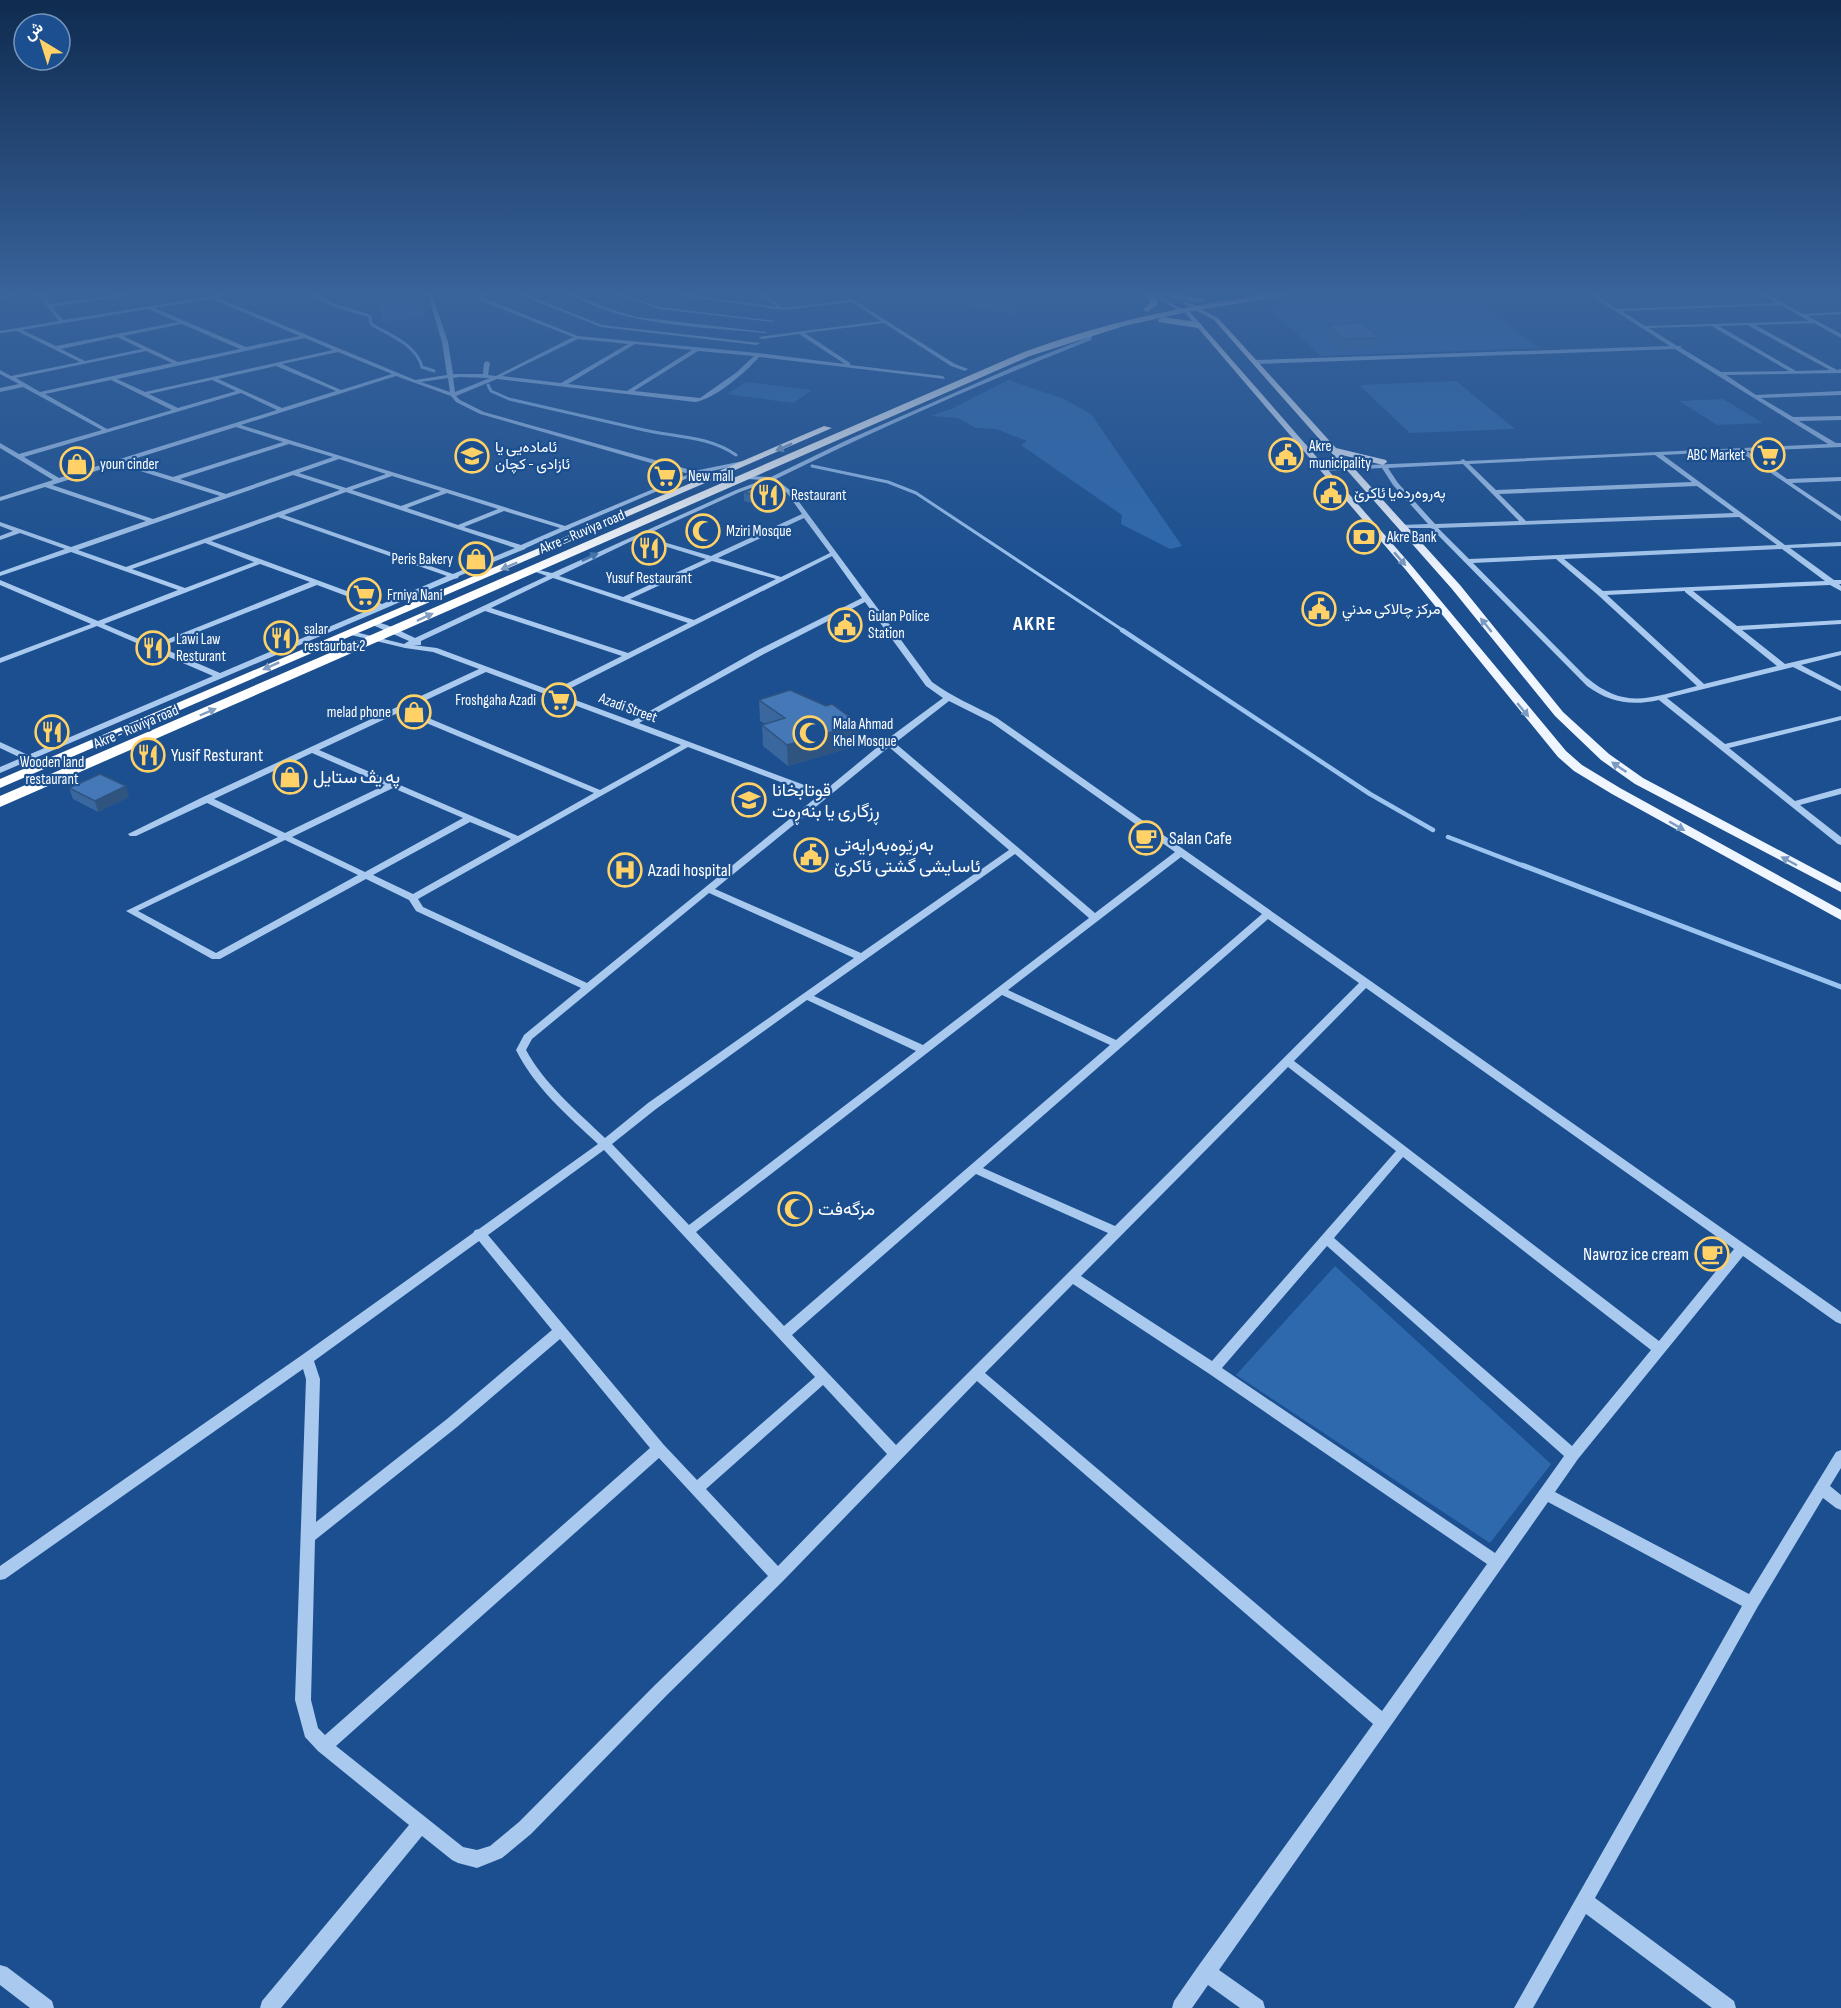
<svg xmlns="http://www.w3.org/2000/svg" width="1841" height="2008" viewBox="0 0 1841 2008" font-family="'Sofia Sans Condensed',Vazirmatn,sans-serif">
<rect width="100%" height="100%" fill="#1b4f8f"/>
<g fill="#2e69ad">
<path d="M1376,295h91l73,53 -219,8 -53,-50z"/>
<path d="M421,301l4,17 -42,3 -3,-17z"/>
<path d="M1008,380l54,18 29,16 91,132 -12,3 -49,-25 1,-9 -101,-70 6,-4 -31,-12 -20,-1 -18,-10 -27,-2 22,-8z"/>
<path d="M1456,381l59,48 -105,4 -51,-48z"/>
<path d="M746,382l66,8 -19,13 -66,-9z"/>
<path d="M1723,399l40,24 -46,2 -38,-24z"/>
<path d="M1335,1266l216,198 -61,79 -254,-168z"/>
</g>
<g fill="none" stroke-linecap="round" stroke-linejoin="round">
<g stroke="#9cc4f0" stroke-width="3">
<path d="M315,295l18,10 34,10 3,2 1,7c18,11 45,20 51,43l12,4"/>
<path d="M488,385l3,6 18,8c45,10 90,21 135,31 31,7 65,6 92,25"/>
<path d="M812,466l76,16 28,11 208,138"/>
</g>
<g stroke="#9cc4f0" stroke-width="4.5">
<path d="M1122,630l248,164 63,36"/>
<path d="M1448,837l78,30"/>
</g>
<path stroke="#9cc4f0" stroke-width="5" d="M1522,865l319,122"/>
<g fill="#a9c9ee" fill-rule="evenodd">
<path d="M18,295l-2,1 -16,2v-2z"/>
<path d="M38,295h5l7,9 66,-9h13l-77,12 11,13 158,-25v2l-3,1 197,82 32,-5 -5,-33 -14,-47h4l16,47 5,32h30l1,-11 3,-2 3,2 -2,12 8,1 77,-39 -89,-35 -7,-7h5l6,5 90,36 180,17 87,11 -46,-30 -37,5 -3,-2 122,-16 -29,-19 -69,8 -108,-15h14l89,12 -17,-12h5l17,13 66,-8 -4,-3 2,-1 108,68 13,5 -3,2 -14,-5 -67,-43 -79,10 45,30v2l93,11 2,3 -186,-22c-13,15 -44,42 -64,45l-198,-23 -41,17 4,4 24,12 210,59 54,-11 3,2 -56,13 -124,53 -1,2h-4l-40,18 -1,1 -66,27 -1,2 -4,1 -419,179v4l-7,-1 -28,12v-6l21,-9 -21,-10v-6l28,13 185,-79 -116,-50 -97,37v-5l91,-34 -91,-39v-5l98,41 80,-31 -107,-38 -71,24v-4l65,-23 -45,-16 -20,7v-4l13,-5 -13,-5v-4l71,25 75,-26 -101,-34 -45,14v-4l53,-17 -53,-32v-5l19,11 83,-24 -79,-43 -23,5v-4l19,-4 -19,-10v-4l11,6 69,-14 -63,-31 -17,2v-2l59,-10zM212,299l88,37 -54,11 -92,-39zM148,309l30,13 -122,24 -34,-16zM182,324l58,25 -62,13 -55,-26zM117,337l25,12 -57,12 -24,-12zM305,338l28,12 -188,42 -28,-13zM578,339l50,5 -67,39 -59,-7zM635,344l57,6 -65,41 -59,-7zM146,351l26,12 -132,29 -24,-14zM698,351l56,5 -17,16 -37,26 -66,-7zM338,352l54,22 -51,16 -59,-26zM276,366l60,25 -54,17 -64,-29zM396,376l55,20 5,6 24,12 209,60 -124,52 -324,-101zM460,377l30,1 -35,14 -2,-14zM448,378l2,14 -29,-10zM111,380l61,30 -65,19 -62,-35zM212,380l24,11 -58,17 -29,-14zM241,393l36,17 -218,68 -35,-21zM236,427l47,15 -110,35 -49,-15zM289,444l44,13 -107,37 -46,-15zM339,459l47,15 -40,14 -47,-15zM118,464l102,32 -67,23 -101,-34zM293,475l47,15 -214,77 -48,-17zM392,476l49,15 -40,15 -49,-16zM346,492l169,56 -62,26 -169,-59zM447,493l51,16 -40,16 -51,-17zM504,511l56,17 -39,17 -57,-18zM278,517l169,59 -65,28 -171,-63zM205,543l49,19 -69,26 -53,-19zM260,564l50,18 -157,63 -49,-21zM317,585l59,22 -156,66 -60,-26z"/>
<path d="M520,295h7l75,30 158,18 -3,2 -156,-18z"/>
<path d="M571,295h6l33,14 27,8 130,15 -2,1c-62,-6 -140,-7 -194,-38z"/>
<path d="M618,295h7l35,12 115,14 -2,1 -114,-13z"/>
<path d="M1152,295h6l17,10 -4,1z"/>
<path d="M1590,295h6l21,14 159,-6 -13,-8h6l34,19 38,-2v2l-33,2 33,18v4l-27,-15 -59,2 82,45 4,-1v4l-115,2 30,20 85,-4v4l-80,3 32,19 48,-1v4l-42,1 37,22h5v4l-94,4 40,28 54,-2v4l-49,2 49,33v5l-102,-70 -76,4 122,90 56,-3v4l-51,2 44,32h7v4h-2l2,2v5l-11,-6 -137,6 44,35 104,-6v4l-99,6 43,34 56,-13v4l-40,10 40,21v5l-48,-24 -126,31 58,46 116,-28v4l-112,28 66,53 46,-13v6l-41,11 41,32v8l-3,-1 -179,-144c-27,6 -49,3 -72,-14l-156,-158h-32v-2l2,-1 27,-1 -35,-39 -11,-17 -59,3 -3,-2 3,-2 137,-6 3,-2 3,2 362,-17 -153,-95 -420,15 -3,-2 3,-2 415,-14zM1781,305l28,16 -164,5 -23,-15zM1749,325v1l81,44 -34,1 -77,-45zM1713,326v1l76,44 -68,1 -40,-24v-2h-4l-28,-18zM1655,455l37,27 -196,8 -27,-26zM1463,464l56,57 -84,3 -37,-41 -10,-15zM1697,486l37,27 -208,8 -27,-27zM1739,517l38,28 -308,14 -31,-31zM1782,549l43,32 -222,10 -39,-32zM1556,559l42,36 99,91c-46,11 -71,25 -111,-9l-113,-114zM1685,591v1l92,74 -73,18 -97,-89z"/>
<path d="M1082,333l10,3 -1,4c-107,42 -212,88 -315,139l15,12 141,191c20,15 43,24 65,36l844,594v12l-5,-2 -93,-66 -165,203 -23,33 194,102 87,-142 5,-2v18l-11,18 11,9v15l-5,-2 -13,-10 -66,110 -162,290 139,103 2,7h-24l-126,-94 -53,94h-19l228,-402 -194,-104 -329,468 44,31 2,7h-25l-32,-23 -16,23h-20l2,-7 25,-36 174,-241 -396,-343 -194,200 -116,114 -136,139 -29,24 -25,10 -19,-5 -6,-3 -30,-24 -141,172h-21l2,-7 147,-176 -91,-74 -13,-14 -10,-37 11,-321 -3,-10 -298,210 -5,1v-14l302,-211 171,-122 2,-3 4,-1 119,-85c-31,-29 -63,-56 -82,-94l8,-15 57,-47 -165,-77 -7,-11 -43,-21 -146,80h-8l-86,-48 152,-74 -71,-34 -71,33h-6l-2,-2 75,-37 276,-128 -46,-17 -28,-4 -58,-14v-4l57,14 5,-3 -41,-18c10,-5 36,10 47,15l132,-62 -17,-6v-2l22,5 184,-83 27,-10 -16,-1 -2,-1v-2l26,1 74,-36 168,-74 74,-29 -5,-3zM771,481l16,12 15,21 -91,42 -68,-20 97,-44zM804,518l26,35 -49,24 -63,-19zM638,538l68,21 -83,38 -64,-21zM832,556l30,42 -104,52 -126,71 -73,-27zM712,561l64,18 -82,41 -64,-21zM553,578l135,45 -60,30 -137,-45zM865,602l61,84 17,12 -57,42 -63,52 -184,-69 125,-69zM485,611l137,45 -70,35 -115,-43 -24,-3h8v-4zM486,672l195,73 -81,45 -193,-81zM949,701l42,21 184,130 -80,61 -200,-170zM400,712l194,81 -76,43 -199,-86zM688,747l130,49 -231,187 -164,-76 -5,-8zM889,747l120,103 -148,103 -146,-64zM312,753l73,32 -100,48 -71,-34zM393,788l70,30 -98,54 -73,-35zM470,822l41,17 -98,55 -40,-19zM285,840l73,35 -142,78 -78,-42zM1015,854l74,64 -166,127 -109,-49zM1181,857l81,57 -146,126 -108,-50zM709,893l145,65 -206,145 -43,35c-28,-27 -60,-53 -79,-88l6,-11zM1268,919l91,64 -244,243 -132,-58zM1366,988l368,261 -75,92 -365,-280zM1002,995l108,50 -326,281 -88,-94zM807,1000l109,51 -227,174 -77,-81 44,-35zM1288,1067l108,84 -184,210 -131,-85zM604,1150l211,227 -118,103 -33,-35 -176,-210zM1403,1157l248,193 -79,96 -238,-208zM976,1174l132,59 -212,212 -104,-110zM479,1241l73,89 -105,89 -131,103 4,-143 -6,-18zM1327,1246l237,210 -69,97 -273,-185zM1073,1284l135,89 279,191 -105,147 -397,-338zM560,1339l90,109 -325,287 -7,-7 -7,-28 4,-160 142,-113zM823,1385l64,69 -109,112 -72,-77zM659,1458l109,118 -113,109 -136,137 -29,24 -13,4 -14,-3 -127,-101z"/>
<path d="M0,1965l7,2 45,34 2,7h-24l-30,-23z"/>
</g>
<g fill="#f0f6ff" fill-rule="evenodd">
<path d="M1184,302h4l30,16 118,130 50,12 1,2 -4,3 -41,-10 118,130 103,127 46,42 34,24 198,105v9l-206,-108 -34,-24 -46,-44 -103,-127 -238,-269 -30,-16z"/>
<path d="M1171,304l19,8 221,253 155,186 16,14 38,23 221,122v10l-229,-126 -38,-23 -16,-14 -153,-188 -219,-255 -15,-8z"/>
</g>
<g fill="#fff" fill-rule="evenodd">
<path d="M1147,295h8l3,9 -11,8 -4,-2 7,-7z"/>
<path d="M1166,295h16l24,5 -4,2 -33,-4z"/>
<path d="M1265,295h24l-102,17 -63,14 -94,30 -1030,451v-11l1024,-444c78,-29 159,-46 241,-57z"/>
<path d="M1162,317l36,5 4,3 -4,3 -39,-6 -1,-2z"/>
<path d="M824,426l8,2 -832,360v-9z"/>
</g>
</g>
<g fill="#3a679d">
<path d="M969,295h51v11l-2,8 -43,-6 -6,-3z"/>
<path d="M1328,324l51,14 -2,11 -35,1 -15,-14z"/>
<path d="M744,492l41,1v8l-15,7 -26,-7z"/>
<path d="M759,700l100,24v21l-71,21 -25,-20 -1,-21 3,-1 -5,-3z"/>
<path d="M69,788l60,9 -31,15 -25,-13z"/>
</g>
<g fill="#305480">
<path d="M374,295h13l-12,2z"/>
<path d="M1020,295v11l-2,8 1,-14z"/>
<path d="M785,493v8l-15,7 -1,-8z"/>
<path d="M859,724v21l-71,21 -1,-21z"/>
<path d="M126,786l3,11 -31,15 -3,-11z"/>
</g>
<g fill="#4478b7" stroke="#305480" stroke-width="1.5">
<path d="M985,295h35l-1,5z"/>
<path d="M1363,323l16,15 -36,1 -15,-15z"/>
<path d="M771,481l14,12 -16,7 -25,-8z"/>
<path d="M790,690l36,16 6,-2 27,20 -72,21 -25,-20 23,-7 -26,-18z"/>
<path d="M100,774l26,12 -31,15 -26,-13z"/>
</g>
<defs><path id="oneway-solid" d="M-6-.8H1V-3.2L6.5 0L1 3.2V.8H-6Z" transform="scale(1.5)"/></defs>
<g fill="#829ec1">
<use href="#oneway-solid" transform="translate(784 447) rotate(157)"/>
<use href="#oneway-solid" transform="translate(509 566) rotate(157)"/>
<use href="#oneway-solid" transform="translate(425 617) rotate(-25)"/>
<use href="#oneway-solid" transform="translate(271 666) rotate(156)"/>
<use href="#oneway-solid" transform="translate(208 712) rotate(-23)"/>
</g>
<use fill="#4674ac" href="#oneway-solid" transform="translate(590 557) rotate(-25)"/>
<g fill="#7b9ac1">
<use href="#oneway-solid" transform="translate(1400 559) rotate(49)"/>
<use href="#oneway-solid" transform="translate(1486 625) rotate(-129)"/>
<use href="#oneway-solid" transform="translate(1523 710) rotate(50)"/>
<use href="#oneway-solid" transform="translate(1619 767) rotate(-146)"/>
<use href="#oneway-solid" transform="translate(1677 826) rotate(30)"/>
<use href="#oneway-solid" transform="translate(1789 861) rotate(-152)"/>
</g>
<linearGradient id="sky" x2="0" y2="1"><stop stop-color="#0f2b4f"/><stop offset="0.51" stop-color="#39639b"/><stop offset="1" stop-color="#39639b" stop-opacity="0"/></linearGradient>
<rect width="1841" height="576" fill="url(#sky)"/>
<defs>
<symbol id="civic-ring" viewBox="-11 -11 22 22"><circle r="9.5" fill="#1b4f8f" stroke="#ffd166" stroke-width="1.5"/><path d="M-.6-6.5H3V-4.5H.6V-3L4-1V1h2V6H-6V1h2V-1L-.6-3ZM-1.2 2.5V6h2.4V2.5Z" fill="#ffd166"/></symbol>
<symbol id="supermarket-ring" viewBox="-11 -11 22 22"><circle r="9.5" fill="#1b4f8f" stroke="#ffd166" stroke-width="1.5"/><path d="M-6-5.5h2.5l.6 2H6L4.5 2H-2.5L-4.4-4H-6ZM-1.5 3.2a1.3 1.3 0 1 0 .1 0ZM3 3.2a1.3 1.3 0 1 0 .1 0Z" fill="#ffd166"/></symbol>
<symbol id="school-ring" viewBox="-11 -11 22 22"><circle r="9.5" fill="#1b4f8f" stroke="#ffd166" stroke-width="1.5"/><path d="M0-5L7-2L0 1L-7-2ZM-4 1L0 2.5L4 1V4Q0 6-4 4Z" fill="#ffd166"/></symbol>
<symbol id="shop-ring" viewBox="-11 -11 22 22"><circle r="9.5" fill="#1b4f8f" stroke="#ffd166" stroke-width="1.5"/><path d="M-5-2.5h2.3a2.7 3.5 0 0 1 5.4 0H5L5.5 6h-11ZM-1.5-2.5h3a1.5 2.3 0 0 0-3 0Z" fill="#ffd166"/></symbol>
<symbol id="restaurant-ring" viewBox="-11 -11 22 22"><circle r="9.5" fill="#1b4f8f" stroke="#ffd166" stroke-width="1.5"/><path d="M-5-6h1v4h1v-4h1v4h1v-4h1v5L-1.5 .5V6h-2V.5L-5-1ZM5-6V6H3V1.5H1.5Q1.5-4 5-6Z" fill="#ffd166"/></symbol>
<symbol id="mosque-ring" viewBox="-11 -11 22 22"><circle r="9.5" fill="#1b4f8f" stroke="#ffd166" stroke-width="1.5"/><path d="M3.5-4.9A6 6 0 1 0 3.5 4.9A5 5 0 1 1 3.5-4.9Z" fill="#ffd166"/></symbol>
<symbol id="bank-ring" viewBox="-11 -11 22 22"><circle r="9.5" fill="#1b4f8f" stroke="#ffd166" stroke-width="1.5"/><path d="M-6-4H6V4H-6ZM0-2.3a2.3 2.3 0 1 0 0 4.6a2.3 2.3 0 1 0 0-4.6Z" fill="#ffd166"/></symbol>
<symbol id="cafe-ring" viewBox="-11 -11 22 22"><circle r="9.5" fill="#1b4f8f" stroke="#ffd166" stroke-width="1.5"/><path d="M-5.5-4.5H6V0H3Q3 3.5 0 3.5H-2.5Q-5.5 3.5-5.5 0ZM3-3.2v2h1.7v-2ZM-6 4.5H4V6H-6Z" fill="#ffd166"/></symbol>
<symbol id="hospital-ring" viewBox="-11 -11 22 22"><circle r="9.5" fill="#1b4f8f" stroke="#ffd166" stroke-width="1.5"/><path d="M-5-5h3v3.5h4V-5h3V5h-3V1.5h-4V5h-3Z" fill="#ffd166"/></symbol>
</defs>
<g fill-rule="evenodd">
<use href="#civic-ring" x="1267" y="436" width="38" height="38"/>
<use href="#supermarket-ring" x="1749" y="436" width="38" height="38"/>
<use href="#school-ring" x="453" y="437" width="38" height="38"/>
<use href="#shop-ring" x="58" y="445" width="38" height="38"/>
<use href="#supermarket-ring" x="646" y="457" width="38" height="38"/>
<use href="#civic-ring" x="1312" y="474" width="38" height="38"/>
<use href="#restaurant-ring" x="749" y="476" width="38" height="38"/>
<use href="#mosque-ring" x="684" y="512" width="38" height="38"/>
<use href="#bank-ring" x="1345" y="518" width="38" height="38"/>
<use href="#restaurant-ring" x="630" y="529" width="38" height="38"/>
<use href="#shop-ring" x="457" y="540" width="38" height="38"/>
<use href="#supermarket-ring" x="345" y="576" width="38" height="38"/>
<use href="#civic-ring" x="1300" y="590" width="38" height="38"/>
<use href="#civic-ring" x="826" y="606" width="38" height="38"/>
<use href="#restaurant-ring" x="262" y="619" width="38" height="38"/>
<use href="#restaurant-ring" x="134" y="629" width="38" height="38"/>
<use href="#supermarket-ring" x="540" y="681" width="38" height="38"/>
<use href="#shop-ring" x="395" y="693" width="38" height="38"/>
<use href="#restaurant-ring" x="33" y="713" width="38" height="38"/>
<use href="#mosque-ring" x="791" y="714" width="38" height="38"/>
<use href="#restaurant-ring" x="129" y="736" width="38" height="38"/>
<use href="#shop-ring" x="271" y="758" width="38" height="38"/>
<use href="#school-ring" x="730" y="781" width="38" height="38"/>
<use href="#cafe-ring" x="1127" y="819" width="38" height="38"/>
<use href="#civic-ring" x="792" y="836" width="38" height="38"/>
<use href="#hospital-ring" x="606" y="851" width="38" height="38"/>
<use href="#mosque-ring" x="776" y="1190" width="38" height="38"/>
<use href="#cafe-ring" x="1693" y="1235" width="38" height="38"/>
</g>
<g text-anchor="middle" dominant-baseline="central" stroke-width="4.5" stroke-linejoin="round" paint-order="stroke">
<g font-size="15" fill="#fff" stroke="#1b4f8f" text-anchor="start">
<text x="1309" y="446">Akre<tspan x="1309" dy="17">municipality</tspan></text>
<text x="495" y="447">ئامادەیی یا<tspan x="495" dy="17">ئازادی - کچان</tspan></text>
<text x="1745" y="455" text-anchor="end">ABC Market</text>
<text x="100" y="464">youn cinder</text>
<text x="688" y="476">New mall</text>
<text x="1354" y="493">پەروەردەیا ئاكرێ</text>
<text x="791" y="495">Restaurant</text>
<text x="726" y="531">Mziri Mosque</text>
<text x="1387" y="537">Akre Bank</text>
<text x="453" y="559" text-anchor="end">Peris Bakery</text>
<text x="649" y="578" text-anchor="middle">Yusuf Restaurant</text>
<text x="387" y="595">Frniya Nani</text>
<text x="1342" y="609">مركز چالاکى مدني</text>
<text x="868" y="616">Gulan Police<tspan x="868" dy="17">Station</tspan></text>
<text x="304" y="629">salar<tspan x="304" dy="17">restaurbat 2</tspan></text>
<text x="176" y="639">Lawi Law<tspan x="176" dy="17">Resturant</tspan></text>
<text x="536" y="700" text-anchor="end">Froshgaha Azadi</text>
<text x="391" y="712" text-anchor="end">melad phone</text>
<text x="833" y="724">Mala Ahmad<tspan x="833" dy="17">Khel Mosque</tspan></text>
<text x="52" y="762" text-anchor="middle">Wooden land<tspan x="52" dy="17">restaurant</tspan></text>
</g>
<g font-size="15" fill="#fff" stroke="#1b4f8f">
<text transform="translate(582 532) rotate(-23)">Akre - Ruviya road</text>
<text transform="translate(628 708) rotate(20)">Azadi Street</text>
<text transform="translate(136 727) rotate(-23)">Akre - Ruviya road</text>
</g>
<g font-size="18" fill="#fff" stroke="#1b4f8f" text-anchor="start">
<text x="171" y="755">Yusif Resturant</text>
<text x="313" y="777">په يڤ ستايل</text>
<text x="772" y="790">قوتابخانا<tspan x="772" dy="21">ڕزگاری یا بنەڕەت</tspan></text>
<text x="1169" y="838">Salan Cafe</text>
<text x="834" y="845">بەرێوەبەرایەتی<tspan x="834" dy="21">ئاسایشی گشتی ئاکرێ</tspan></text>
<text x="648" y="870">Azadi hospital</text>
<text x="818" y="1209">مزگەفت</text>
<text x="1689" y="1254" text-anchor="end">Nawroz ice cream</text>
</g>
<g font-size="20" font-weight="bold" letter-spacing="1.5" fill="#fff" stroke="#1b4f8f">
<text x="1035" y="624">AKRE</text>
</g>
</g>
<g transform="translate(42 42) rotate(322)"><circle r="28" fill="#1b4f8f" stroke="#7695bc" stroke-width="1.5"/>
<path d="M0-4.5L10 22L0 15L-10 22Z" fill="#ffd166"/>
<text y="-9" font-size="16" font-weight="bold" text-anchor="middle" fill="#ffffff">ش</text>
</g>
</svg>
